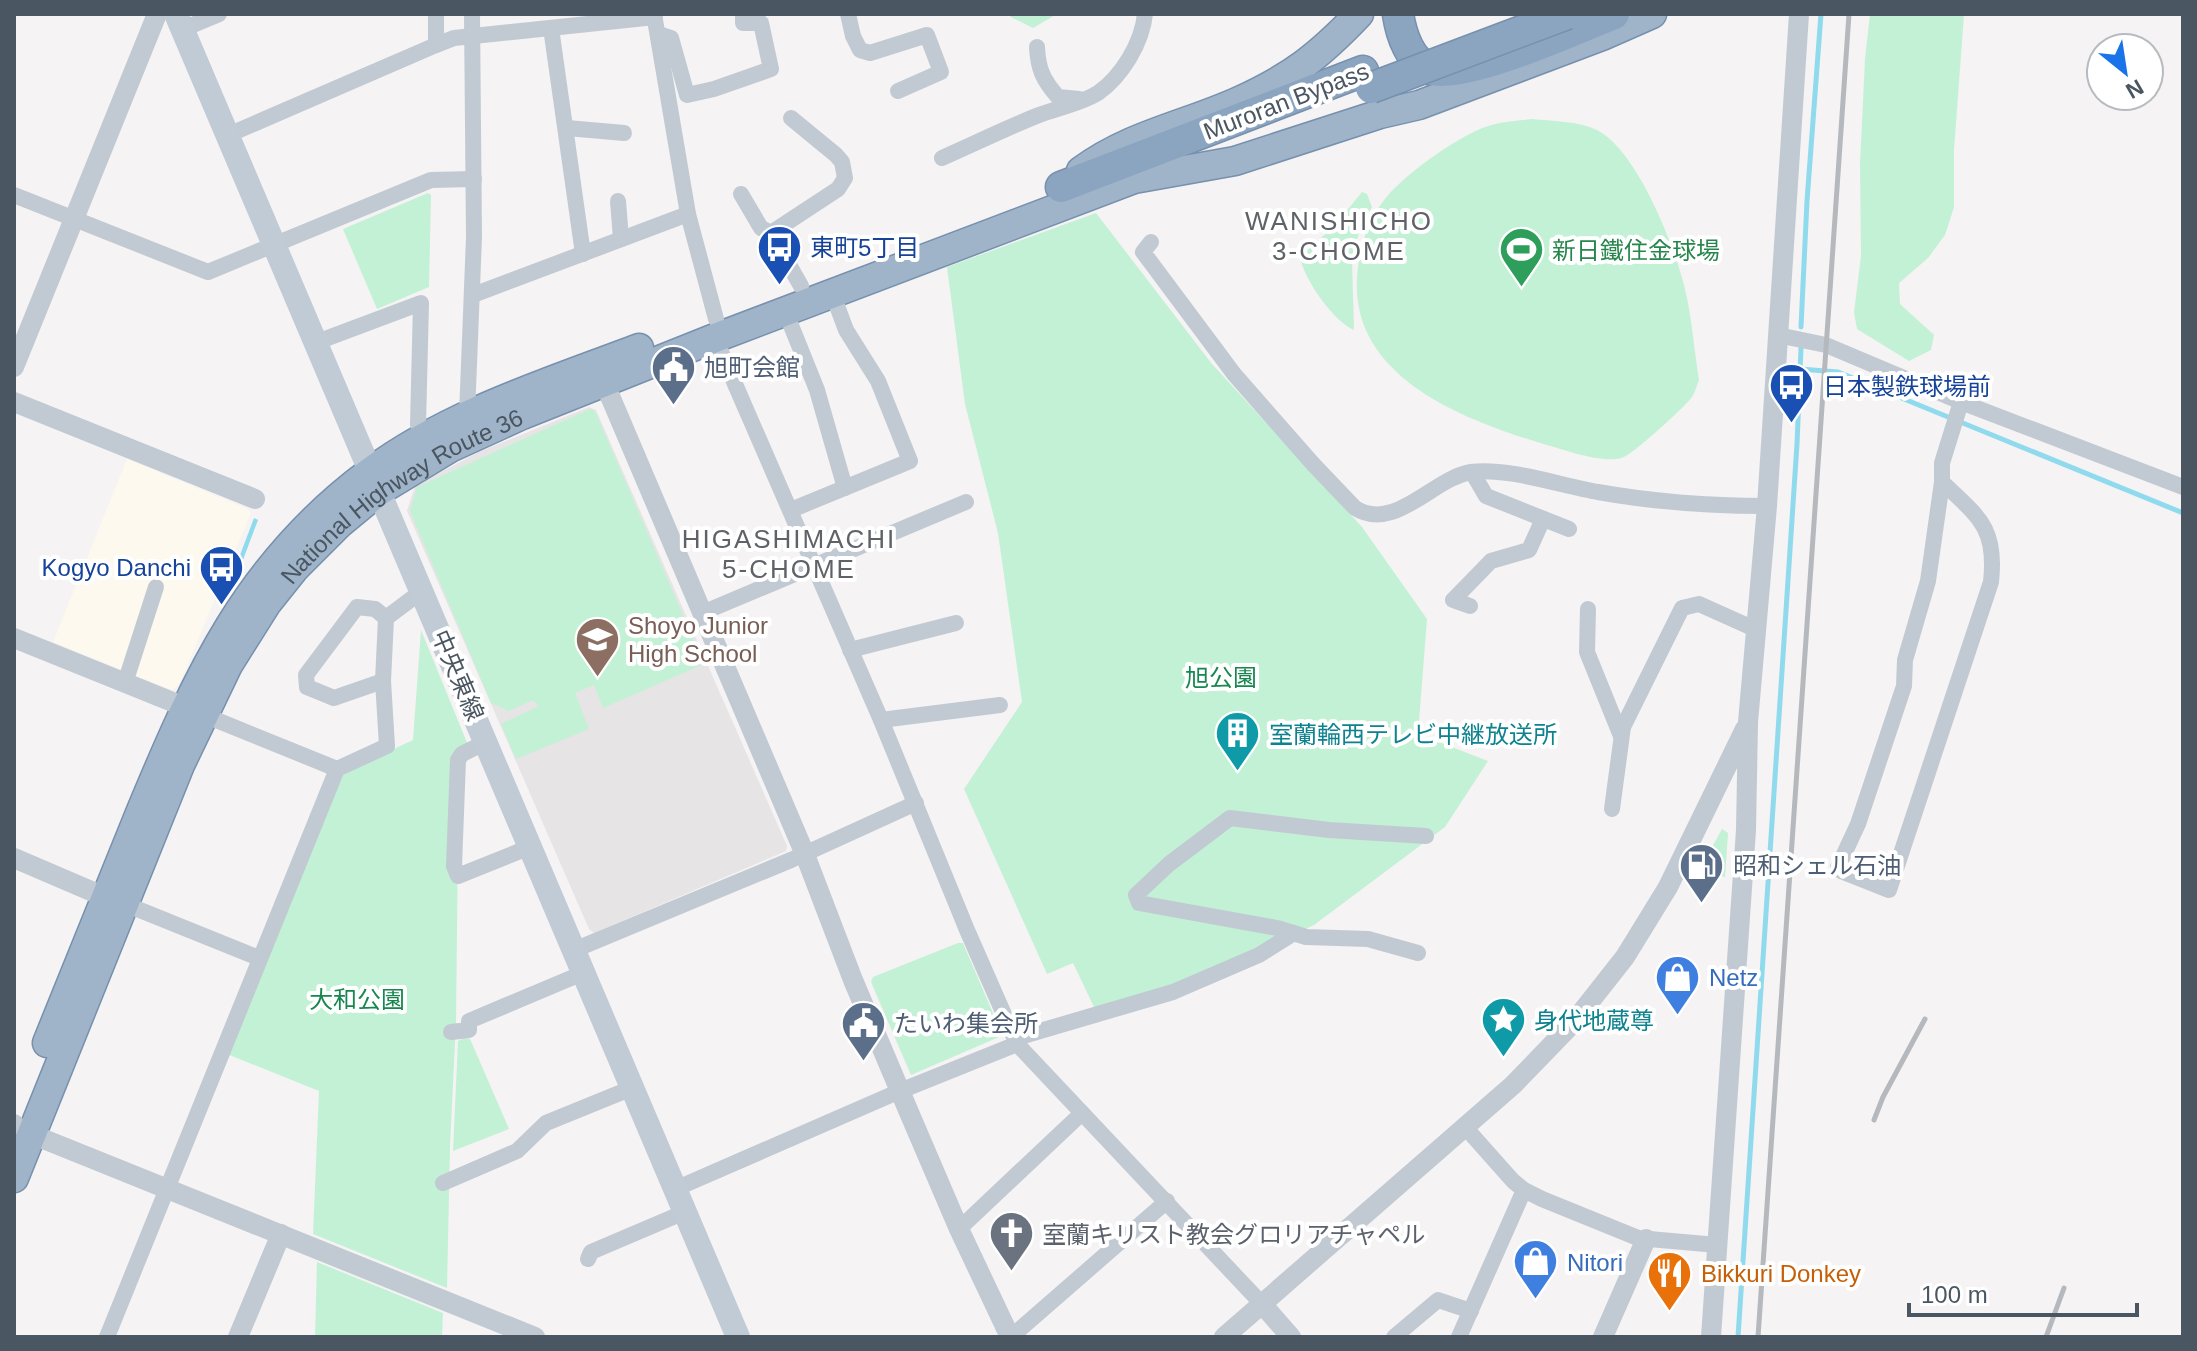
<svg xmlns="http://www.w3.org/2000/svg" width="2197" height="1351" viewBox="0 0 2197 1351" font-family="Arial,'Noto Sans JP',sans-serif">
<rect width="100%" height="100%" fill="#f5f3f3"/>
<path fill="#fdf9ef" d="M127,459l121,50 3,4 -72,172 -7,5 -119,-48z"/>
<path fill="#e6e4e5" d="M589,407l7,3 191,436 -1,5 -192,82 -5,-4 -182,-418 8,-25 64,-34z"/>
<g fill="#c3f1d5">
<path d="M1009,14h48l-24,14 -22,-11z"/>
<path d="M1870,14h94l-10,136v57l-9,28 -17,23 -29,25 1,21 34,31 -3,15 -22,11 -52,-32 -3,-17 7,-56 -1,-92 5,-105z"/>
<path d="M1531,119c21,2 47,2 66,11 40,20 78,117 88,159 7,29 9,61 14,91 -2,5 -4,12 -7,17 -7,10 -58,56 -68,60 -18,8 -59,-7 -77,-12 -80,-24 -196,-66 -190,-167 2,-31 11,-60 32,-84 21,-23 75,-63 106,-70 11,-3 24,-3 36,-5z"/>
<path d="M1362,192l5,2 5,13 -12,21 -8,32 2,70c-21,-9 -50,-51 -54,-73l35,-32z"/>
<path d="M428,193l3,2 -2,92 -52,22 -34,-80z"/>
<path d="M1096,213l116,151 150,163 65,92 -9,115 70,27 -43,66 -131,98 -120,55 -99,29 -22,-46 -26,11 -83,-185 58,-87 -24,-169 -33,-129 -18,-137z"/>
<path d="M590,409l5,2 109,253 -101,44 -9,-23 -19,8 14,36 -73,30 -15,-35 38,-18 -6,-6 -24,11 -18,-8 -81,-192 7,-24z"/>
<path d="M421,630l47,115 -9,5 -3,271 -6,126 -3,141 -134,-54 6,-143 -92,-37 116,-281 70,-33z"/>
<path d="M1722,829l6,4 -3,44 -26,-6z"/>
<path d="M958,943h5l38,89 -2,5 -88,38 -40,-93 2,-5z"/>
<path d="M464,1038l6,1 39,90 -56,22 5,-110z"/>
<path d="M317,1262l126,51 -1,24h-127z"/>
</g>
<path fill="#90daee" d="M254,518l4,2 -23,61 -4,-2z"/>
<g fill="none" stroke-linecap="round" stroke-linejoin="round">
<g stroke="#90daee" stroke-width="5">
<path d="M1801,327l6,-126 14,-187"/>
<path d="M1800,369l38,3 345,141"/>
<path d="M1738,1337l59,-893 4,-96"/>
</g>
<defs>
<g id="trunk">
<path d="M1081,171c48,-36 105,-46 158,-70 53,-24 80,-45 120,-87"/>
<path d="M47,1043c31,-77 62,-153 93,-230 57,-137 107,-250 230,-341 80,-59 177,-89 269,-124"/>
<path id="s1" d="M14,1178l166,-413 48,-100 39,-62 28,-35 44,-44 40,-33 71,-43 72,-33 193,-77 419,-159 101,-18 145,-47 39,-9 183,-69 50,-22"/>
</g>
<g id="motorway">
<path d="M1398,14c3,20 12,49 34,56 35,9 145,-41 182,-56"/>
<path d="M1061,187l302,-116"/>
</g>
</defs>
<use href="#trunk" stroke="#7690ad" stroke-width="31"/>
<use href="#motorway" stroke="#7690ad" stroke-width="33"/>
<g stroke="#c1cad2" stroke-width="16">
<path d="M654,14l34,200 28,105"/>
<path d="M848,14l5,22 7,14 10,3 57,-18 14,37 -43,19"/>
<path d="M551,28l32,226"/>
<path d="M183,29l36,-15"/>
<path d="M659,34l12,4 16,57 27,-6 57,-20 -10,-46h-18v-9"/>
<path d="M436,45l18,-7 201,-21"/>
<path d="M1037,47c1,22 6,33 21,50l21,2"/>
<path d="M567,128l57,5"/>
<path d="M228,135l208,-90v-31"/>
<path d="M942,158c32,-14 64,-30 97,-43 19,-7 43,-12 59,-22 24,-17 44,-50 47,-79"/>
<path d="M741,194l20,34 10,5 30,53"/>
<path d="M14,195l194,77 223,-92 43,-1"/>
<path d="M618,201l3,38"/>
<path d="M771,233l67,-44 7,-11 -3,-16 -6,-7 -45,-37"/>
<path d="M1151,242l-8,10 91,122 79,90 42,44c40,25 78,-30 116,-36 36,-5 91,14 127,20 56,10 112,14 169,14"/>
<path d="M473,295l215,-81"/>
<path d="M786,313l31,77 28,98"/>
<path d="M1778,335l48,10 135,57 222,85"/>
<path d="M715,338l166,382 86,210 50,114 245,260"/>
<path d="M317,342l104,-39 -3,122"/>
<path d="M467,415l7,-178 -2,-223"/>
<path d="M1472,472l14,24 83,33"/>
<path d="M1942,482l-14,99 -23,79 -1,26 -46,138 -20,43 3,4 48,19 102,-308c6,-54 -12,-65 -49,-100v-19l19,-61"/>
<path d="M791,510l119,-49 -32,-80 -32,-51 -13,-35"/>
<path d="M1470,606l-17,-6 38,-39 38,-11 14,-31"/>
<path d="M1588,609l-1,43 34,84"/>
<path d="M702,613l264,-111"/>
<path d="M850,650l106,-27"/>
<path d="M383,681l-49,17 -27,-11 -1,-12 51,-68 18,2 11,9"/>
<path d="M125,683l31,-96"/>
<path d="M204,715l133,54"/>
<path d="M881,720l119,-15"/>
<path d="M486,742l-24,12 -4,6 -4,106 4,10 72,-29"/>
<path d="M1612,809l11,-82 59,-119 17,-4 58,26"/>
<path d="M125,904l134,54"/>
<path d="M574,950l217,-90 125,-57"/>
<path d="M1418,953l-50,-14 -62,-2 -29,-9 -138,-25 -3,-8 33,-31 61,-46 99,12 97,6"/>
<path d="M451,1032l18,-2v-9l114,-48"/>
<path d="M1465,1127l48,54 11,9 18,9 96,39 79,7"/>
<path d="M443,1183l74,-32 29,-28 86,-35"/>
<path d="M675,1189l225,-98 117,-47 6,-8 150,-44 86,-37 35,-22"/>
<path d="M959,1229l123,-116"/>
<path d="M588,1259l3,-7 94,-40"/>
<path d="M107,1337l230,-568 50,-23 -4,-65 3,-63 36,-27"/>
<path d="M1011,1337l156,-136"/>
<path d="M1394,1337l44,-37 33,11"/>
<path d="M1459,1337l65,-147"/>
</g>
<g stroke="#c1cad2" stroke-width="20">
<path d="M14,367l143,-353"/>
<path d="M604,382l200,470 49,128 58,137 48,112 51,108"/>
<path d="M14,402l241,97"/>
<path d="M14,638l171,69"/>
<path d="M14,858l91,39"/>
<path d="M14,1124l1,1"/>
<path d="M31,1134l504,203"/>
<path d="M1262,1304l29,33"/>
<path d="M238,1337l43,-103"/>
<path d="M1224,1337l289,-252 60,-62 52,-66 43,-70 77,-158"/>
<path d="M1603,1337l43,-98"/>
<path d="M1711,1337l35,-507 2,-108 19,-216 32,-492"/>
</g>
<path stroke="#c1cbd6" stroke-width="24" d="M176,14l562,1323"/>
<use href="#trunk" stroke="#9fb4c9" stroke-width="28"/>
<use href="#motorway" stroke="#8ba5c1" stroke-width="30"/>
<g stroke="#b5b8bd" stroke-width="5">
<path d="M1874,1120l9,-23 42,-78"/>
<path d="M1758,1337l91,-1323"/>
<path d="M2046,1337l18,-49"/>
</g>
<defs>
<path id="motorway-bridge" d="M1371,88l196,-74"/>
</defs>
<use href="#motorway-bridge" stroke="#7690ad" stroke-width="33" stroke-linecap="butt"/>
<use href="#motorway-bridge" stroke="#8ba5c1" stroke-width="30"/>
</g>
<defs>
<symbol id="bus-pin" viewBox="-11 -11 22 30"><path d="M0 17L-7.5 6A9.5 9.5 0 1 1 7.5 6Z" fill="#1a4fb4" stroke="#fff"/><path d="M-5-6H5V4H4V6H2V4H-2V6H-4V4H-5ZM-3.5-4V0h7V-4ZM-3.5 1.2v1.5H-2V1.2ZM2 1.2v1.5H3.5V1.2Z" fill="#fff"/></symbol>
<symbol id="stadium-pin" viewBox="-11 -11 22 30"><path d="M0 17L-7.5 6A9.5 9.5 0 1 1 7.5 6Z" fill="#2e9e5b" stroke="#fff"/><path d="M0-5a6.5 5 0 1 0 0 10a6.5 5 0 1 0 0-10ZM-3.5-1.8h7v3.6h-7Z" fill="#fff"/></symbol>
<symbol id="civic-pin" viewBox="-11 -11 22 30"><path d="M0 17L-7.5 6A9.5 9.5 0 1 1 7.5 6Z" fill="#5c6f8a" stroke="#fff"/><path d="M-.6-6.5H3V-4.5H.6V-3L4-1V1h2V6H-6V1h2V-1L-.6-3ZM-1.2 2.5V6h2.4V2.5Z" fill="#fff"/></symbol>
<symbol id="school-pin" viewBox="-11 -11 22 30"><path d="M0 17L-7.5 6A9.5 9.5 0 1 1 7.5 6Z" fill="#8d6e63" stroke="#fff"/><path d="M0-5L7-2L0 1L-7-2ZM-4 1L0 2.5L4 1V4Q0 6-4 4Z" fill="#fff"/></symbol>
<symbol id="building-pin" viewBox="-11 -11 22 30"><path d="M0 17L-7.5 6A9.5 9.5 0 1 1 7.5 6Z" fill="#0f9aa8" stroke="#fff"/><path d="M-4-6H4V6H1V3H-1V6H-4ZM-2.5-4.3h1.7v1.8h-1.7ZM.8-4.3h1.7v1.8H.8ZM-2.5-1h1.7V.8h-1.7ZM.8-1h1.7V.8H.8Z" fill="#fff"/></symbol>
<symbol id="fuel-pin" viewBox="-11 -11 22 30"><path d="M0 17L-7.5 6A9.5 9.5 0 1 1 7.5 6Z" fill="#5c6f8a" stroke="#fff"/><path d="M-5.5-6h7V0h2V4h1.3V-2.5L3-4.5l.8-.8L6-3V5H2.5V1h-1V6h-7ZM-4.2-4.7v3.2H.2V-4.7Z" fill="#fff"/></symbol>
<symbol id="shop-pin" viewBox="-11 -11 22 30"><path d="M0 17L-7.5 6A9.5 9.5 0 1 1 7.5 6Z" fill="#3f7fe0" stroke="#fff"/><path d="M-5-2.5h2.3a2.7 3.5 0 0 1 5.4 0H5L5.5 6h-11ZM-1.5-2.5h3a1.5 2.3 0 0 0-3 0Z" fill="#fff"/></symbol>
<symbol id="sight-pin" viewBox="-11 -11 22 30"><path d="M0 17L-7.5 6A9.5 9.5 0 1 1 7.5 6Z" fill="#0f9aa8" stroke="#fff"/><path d="M0-6L1.8-2.2L6-1.7L2.9 1.2L3.7 5.4L0 3.3L-3.7 5.4L-2.9 1.2L-6-1.7L-1.8-2.2Z" fill="#fff"/></symbol>
<symbol id="church-pin" viewBox="-11 -11 22 30"><path d="M0 17L-7.5 6A9.5 9.5 0 1 1 7.5 6Z" fill="#6b7280" stroke="#fff"/><path d="M-1.2-6h2.4v3.5h3.3v2.4h-3.3V6h-2.4V-.1h-3.3v-2.4h3.3Z" fill="#fff"/></symbol>
<symbol id="restaurant-pin" viewBox="-11 -11 22 30"><path d="M0 17L-7.5 6A9.5 9.5 0 1 1 7.5 6Z" fill="#e8710a" stroke="#fff"/><path d="M-5-6h1v4h1v-4h1v4h1v-4h1v5L-1.5 .5V6h-2V.5L-5-1ZM5-6V6H3V1.5H1.5Q1.5-4 5-6Z" fill="#fff"/></symbol>
</defs>
<g fill-rule="evenodd">
<use href="#bus-pin" x="754" y="222" width="51" height="69"/>
<use href="#stadium-pin" x="1496" y="224" width="51" height="69"/>
<use href="#civic-pin" x="648" y="342" width="51" height="69"/>
<use href="#bus-pin" x="1766" y="360" width="51" height="69"/>
<use href="#bus-pin" x="196" y="542" width="51" height="69"/>
<use href="#school-pin" x="572" y="614" width="51" height="69"/>
<use href="#building-pin" x="1212" y="708" width="51" height="69"/>
<use href="#fuel-pin" x="1676" y="840" width="51" height="69"/>
<use href="#shop-pin" x="1652" y="952" width="51" height="69"/>
<use href="#sight-pin" x="1478" y="994" width="51" height="69"/>
<use href="#civic-pin" x="838" y="998" width="51" height="69"/>
<use href="#church-pin" x="986" y="1208" width="51" height="69"/>
<use href="#shop-pin" x="1510" y="1236" width="51" height="69"/>
<use href="#restaurant-pin" x="1644" y="1248" width="51" height="69"/>
</g>
<g text-anchor="middle" dominant-baseline="central" stroke-width="8" stroke-linejoin="round" paint-order="stroke">
<g font-size="24" fill="#4a5661" stroke="#fff">
<text transform="translate(1286 101) rotate(-21)">Muroran Bypass</text>
<text stroke="none"><textPath href="#s1" startOffset="804">National Highway Route 36</textPath></text>
<text transform="translate(458 675) rotate(67)">中央東線</text>
</g>
<g font-size="24" fill="#164399" stroke="#fff" text-anchor="start">
<text x="810" y="247">東町5丁目</text>
<text x="1823" y="386">日本製鉄球場前</text>
<text x="191" y="567" text-anchor="end">Kogyo Danchi</text>
</g>
<g font-size="24" fill="#27864d" stroke="#fff" text-anchor="start">
<text x="1552" y="250">新日鐵住金球場</text>
</g>
<g font-size="24" fill="#4e5e75" stroke="#fff" text-anchor="start">
<text x="704" y="367">旭町会館</text>
<text x="1733" y="865">昭和シェル石油</text>
<text x="894" y="1023">たいわ集会所</text>
</g>
<g font-size="24" fill="#785e54" stroke="#fff" text-anchor="start">
<text x="628" y="625">Shoyo Junior<tspan x="628" dy="28">High School</tspan></text>
</g>
<g font-size="24" fill="#17864f" stroke="#fff">
<text x="1221" y="677">旭公園</text>
<text x="357" y="999">大和公園</text>
</g>
<g font-size="24" fill="#0d838f" stroke="#fff" text-anchor="start">
<text x="1269" y="734">室蘭輪西テレビ中継放送所</text>
<text x="1534" y="1020">身代地蔵尊</text>
</g>
<g font-size="24" fill="#366cbe" stroke="#fff" text-anchor="start">
<text x="1709" y="977">Netz</text>
<text x="1567" y="1262">Nitori</text>
</g>
<g font-size="24" fill="#5b616d" stroke="#fff" text-anchor="start">
<text x="1042" y="1234">室蘭キリスト教会グロリアチャペル</text>
</g>
<g font-size="24" fill="#c56008" stroke="#fff" text-anchor="start">
<text x="1701" y="1273">Bikkuri Donkey</text>
</g>
<g font-size="26" letter-spacing="2" fill="#5f6368" stroke="#fff">
<text x="1339" y="221">WANISHICHO<tspan x="1339" dy="30">3-CHOME</tspan></text>
<text x="789" y="539">HIGASHIMACHI<tspan x="789" dy="30">5-CHOME</tspan></text>
</g>
</g>
<rect width="2197" height="1351" fill="none" stroke="#4a5661" stroke-width="32"/>
<g transform="translate(2125 72) rotate(150)"><circle r="38" fill="#ffffff" stroke="#b7bbc0" stroke-width="2"/>
<path d="M0-6L14 30L0 20L-14 30Z" fill="#1a73e8"/>
<text y="-12" font-size="22" font-weight="bold" text-anchor="middle" fill="#4a5661">N</text>
</g>
<path d="M1909 1303v12h228v-12" fill="none" stroke="#4a5661" stroke-width="4"/>
<text x="1921" y="1303" font-size="24" fill="#4a5661" stroke="#ffffff" stroke-width="6" paint-order="stroke">100 m</text>
</svg>
